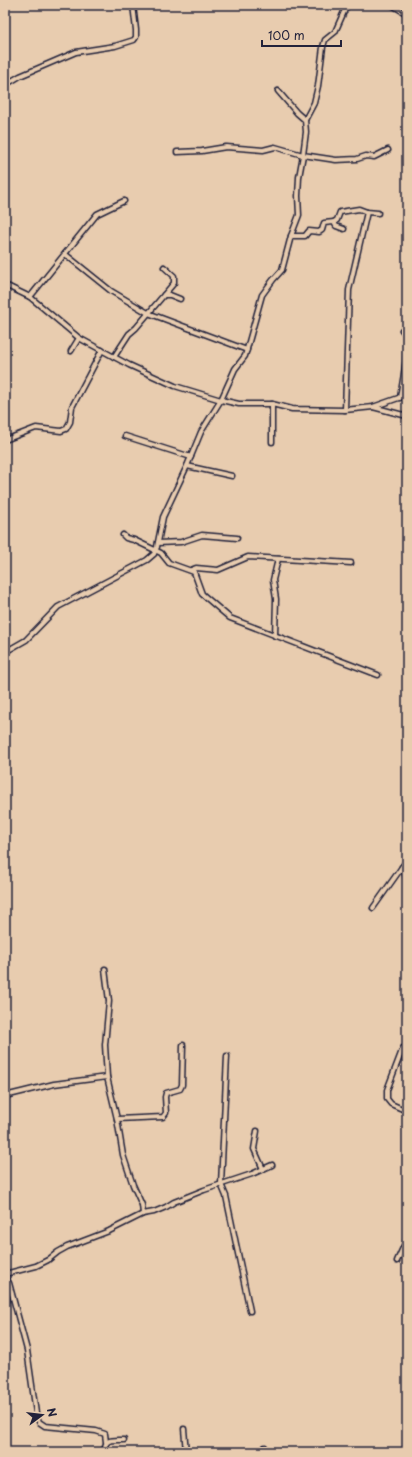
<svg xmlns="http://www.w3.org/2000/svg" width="412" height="1457" viewBox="0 0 412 1457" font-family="'Playpen Sans',sans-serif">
<rect width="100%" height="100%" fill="#e8ccaf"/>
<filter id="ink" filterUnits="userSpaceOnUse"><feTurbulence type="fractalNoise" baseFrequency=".025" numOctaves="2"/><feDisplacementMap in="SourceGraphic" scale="8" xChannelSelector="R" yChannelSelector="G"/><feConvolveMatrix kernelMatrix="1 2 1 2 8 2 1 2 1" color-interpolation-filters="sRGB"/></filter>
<g filter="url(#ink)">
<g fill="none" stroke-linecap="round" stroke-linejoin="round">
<defs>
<g id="street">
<path d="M392,5l15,9"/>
<path d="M5,85l15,-9 56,-24 39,-6 19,-6 2,-3v-7l-3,-25"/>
<path d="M278,91l19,22 8,7 1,12 -3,23 33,5 21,-1 9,-3 8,1 14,-7"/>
<path d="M305,120l9,-17 4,-17 5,-39 2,-7 10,-8 12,-27"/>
<path d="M334,222l3,-2 3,-8 19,-3 8,3 11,1"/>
<path d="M291,236h14l4,-5 10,1 3,-2 2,-7 10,-1 2,4 8,3"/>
<path d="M65,254l46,37 37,22 99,37"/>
<path d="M5,285l25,12 49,41 50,27 46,21 46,14 18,4h33l20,5 53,1 28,-3 34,-12"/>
<path d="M164,295h6l10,4"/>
<path d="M30,297l67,-83 27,-13"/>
<path d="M71,351l8,-13"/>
<path d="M114,357l15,-23 7,-6 38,-45v-7l-10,-9"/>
<path d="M400,398c2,-15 12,-58 2,-68"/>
<path d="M272,404v38"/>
<path d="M373,407l34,9"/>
<path d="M345,410l4,-120 18,-78"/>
<path d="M125,436l66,21"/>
<path d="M5,440l31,-12 25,3 5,-2 4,-7 2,-15 30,-57"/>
<path d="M187,466l45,10"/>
<path d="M123,535l3,3 8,2 27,13 8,10 25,9 8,22 28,24 148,57"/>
<path d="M158,543l23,-1 21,-7 35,3"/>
<path d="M191,570l5,-2 22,2 30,-13 103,6"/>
<path d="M275,636l1,-37 -3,-19 5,-21"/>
<path d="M5,652l21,-12 32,-33 89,-47 7,-6 3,-7 6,-30 24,-51 14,-34 20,-32 14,-31 10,-13 17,-61 11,-15 9,-10 9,-34 8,-21 -1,-19 1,-19 4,-22 -28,-8 -12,3 -37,-3 -24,4 -25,1"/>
<path d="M402,867l5,12"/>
<path d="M373,908l34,-48"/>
<path d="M105,969l4,32 -4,44 2,32 10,42 6,36 10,30 9,20 1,9"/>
<path d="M403,1048l-16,42v9l4,5 16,7"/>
<path d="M227,1056l-6,128 5,12 24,115"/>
<path d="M5,1096l49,-12 53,-7"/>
<path d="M117,1119l46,-2 3,-4 -1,-16 1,-4 14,-4 2,-4 1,-40"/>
<path d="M257,1131l-3,18 9,20"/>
<path d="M397,1261l10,-22"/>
<path d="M5,1274l31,-8 12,-6 10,-8 9,-5 42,-16 34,-17 11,-2 12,-5 8,-5 30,-12 48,-16 20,-9"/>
<path d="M5,1277l4,6 18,67 9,63 3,9 6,4 51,5 9,3 1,8"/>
<path d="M184,1429l2,23"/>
<path d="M265,1447l2,5"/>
<path d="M105,1452c-2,-14 9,-12 19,-12"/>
</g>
</defs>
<use href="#street" stroke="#22223b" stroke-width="7"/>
<use href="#street" stroke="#e8ccaf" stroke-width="4"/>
</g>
</g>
<rect width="412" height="1457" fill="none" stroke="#e8ccaf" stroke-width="20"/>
<rect x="10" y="10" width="392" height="1437" fill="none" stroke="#22223b" stroke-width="1.5" filter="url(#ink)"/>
<g transform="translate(42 1415) rotate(75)" stroke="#e8ccaf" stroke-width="3" paint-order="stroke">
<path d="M0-3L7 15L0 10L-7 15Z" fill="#22223b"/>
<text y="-6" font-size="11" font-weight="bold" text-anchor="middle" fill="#22223b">N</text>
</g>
<path d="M262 40v6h79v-6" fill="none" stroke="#22223b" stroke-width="2"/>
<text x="268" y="40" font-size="12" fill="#22223b" stroke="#e8ccaf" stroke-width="3" paint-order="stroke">100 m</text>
</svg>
